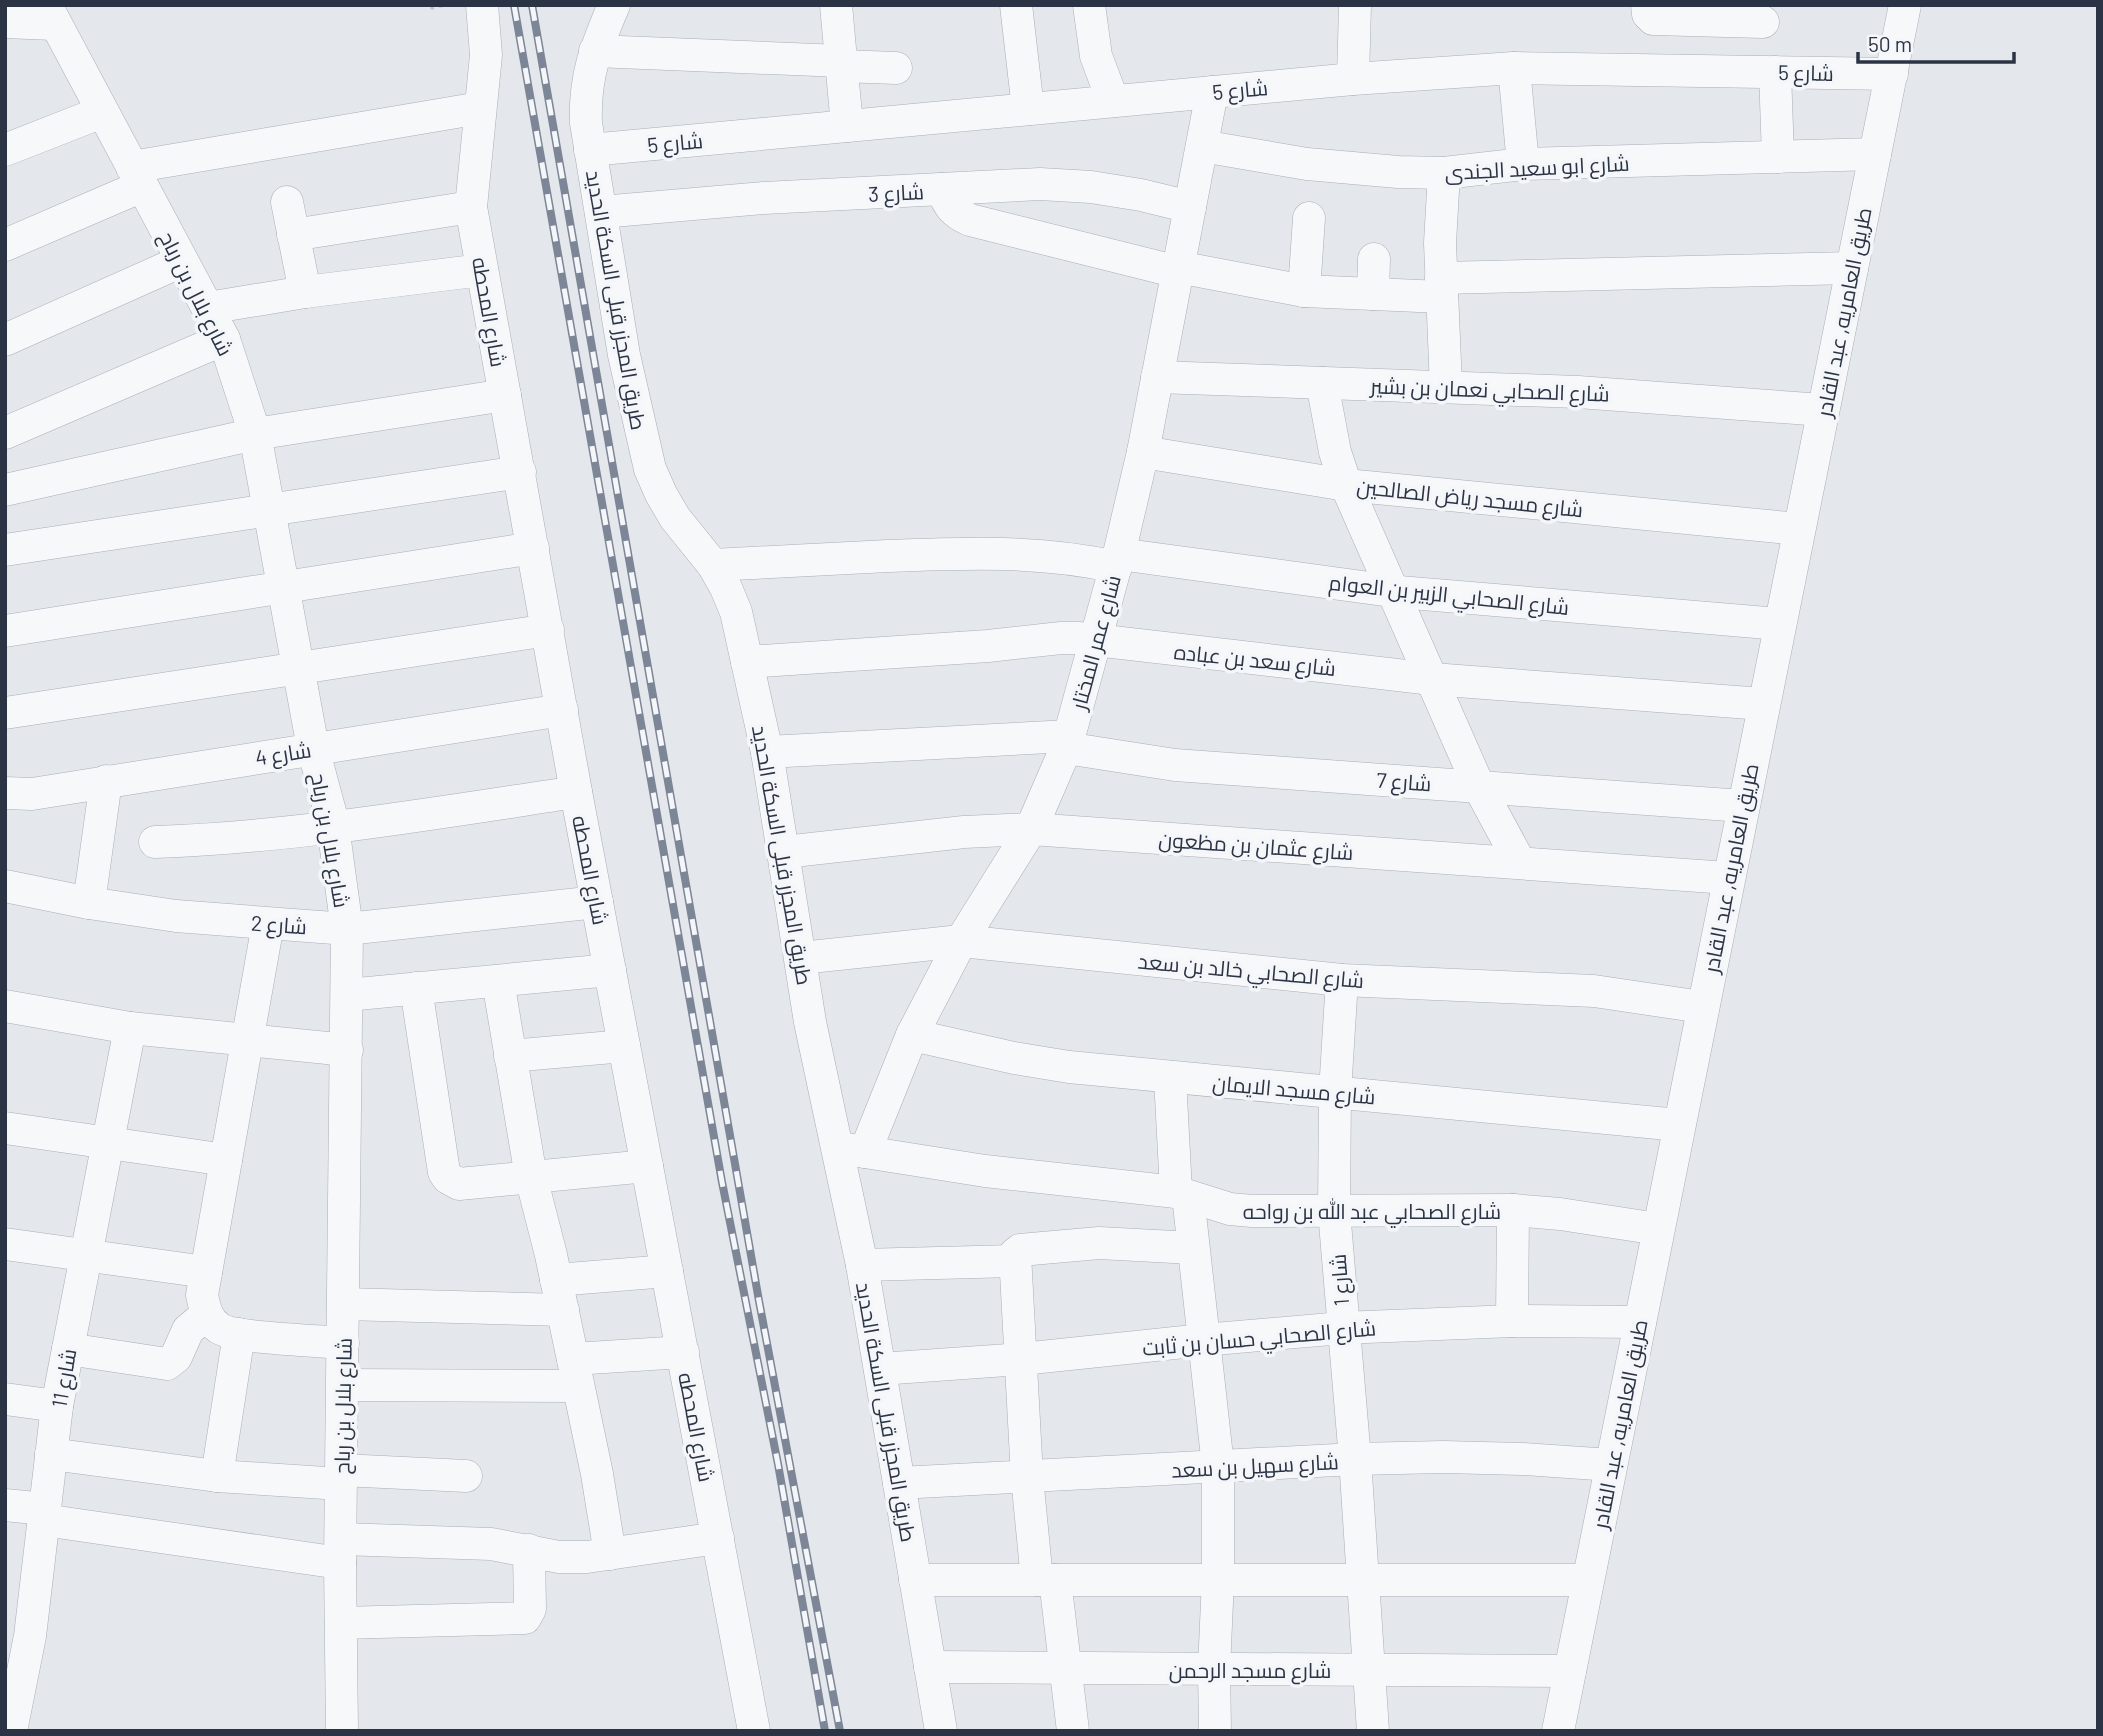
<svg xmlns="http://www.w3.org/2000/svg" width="2103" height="1736" viewBox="0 0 2103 1736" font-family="Barlow,Cairo,sans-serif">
<rect width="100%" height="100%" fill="#e4e7ec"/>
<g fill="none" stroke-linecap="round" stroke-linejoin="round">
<defs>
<g id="minor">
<path d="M46,5l178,334 31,95 58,314 19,71 15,110 -7,634 2,168"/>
<path d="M482,5l4,50 -15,152 105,585 178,939"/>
<path d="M614,5c-18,42 -30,72 -28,118l38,232 26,114 11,25 14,24 38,47 13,23 10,24 31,140 43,270 52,243 79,466"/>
<path d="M836,5l11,121"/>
<path d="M1016,5l12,104"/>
<path d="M1089,5l7,51 17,45"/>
<path d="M1647,5l1,9 5,5 110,3"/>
<path d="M5,22l49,2"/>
<path d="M595,51l246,10"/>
<path d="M842,66l54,2"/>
<path d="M1514,68l9,96"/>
<path d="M1775,72l3,85"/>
<path d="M1353,79l2,-74"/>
<path d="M1202,146l105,18 91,8 46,1 79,-9 352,-10"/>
<path d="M5,150l97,-38"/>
<path d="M590,150l763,-71 161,-11 378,6"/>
<path d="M132,167l348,-59"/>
<path d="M1444,173l-4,70 6,144"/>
<path d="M942,189c6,17 12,24 28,31l208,52"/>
<path d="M287,202l18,90"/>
<path d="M601,212l163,-14 276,-14 51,3 50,8 49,12"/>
<path d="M293,235l178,-28"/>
<path d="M5,245l137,-59"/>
<path d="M1178,267l126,24 138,6"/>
<path d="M1441,278l411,-10"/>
<path d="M1304,291l5,-73"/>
<path d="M1373,294l1,-35"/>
<path d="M208,308l97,-16 177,-22"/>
<path d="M5,340l177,-79"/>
<path d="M1157,377l421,15 245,18"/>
<path d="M1322,383l13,69 11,33 133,302 41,76"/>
<path d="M5,433l219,-94"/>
<path d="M1143,452l203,33 453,44"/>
<path d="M5,490l250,-56 250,-39"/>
<path d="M5,550l515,-78"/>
<path d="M1119,554l280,38 381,32"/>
<path d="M713,565c58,-3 117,-6 175,-9 77,-3 153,-6 228,11"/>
<path d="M5,631l528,-83"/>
<path d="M747,662l241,-16 73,-8h17l354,41 331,25"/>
<path d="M5,713l543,-83"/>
<path d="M1066,748l109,17 568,41"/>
<path d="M767,752l303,-16"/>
<path d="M5,793l27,1 530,-84"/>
<path d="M155,842c142,-5 281,-29 421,-50"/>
<path d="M784,852l180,-20 67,-3 697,49"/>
<path d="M5,886l84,17 87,13 171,13 250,-27"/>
<path d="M89,903l17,-122"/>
<path d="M268,924l-66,371c3,14 5,25 17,33 13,10 102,13 124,15"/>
<path d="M801,958l160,-17 381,39 252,11 108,16"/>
<path d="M1342,980l-7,112 -1,119 21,248 18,272"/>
<path d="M498,981l33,196 20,78 46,219 13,80"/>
<path d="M416,988l28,184 4,6 11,6 188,-18"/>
<path d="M347,995l263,-25"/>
<path d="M5,1006l125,22 217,22"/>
<path d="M912,1035l102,23 55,9 610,58"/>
<path d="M510,1056l114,-10"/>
<path d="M1170,1077l6,115"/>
<path d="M5,1128l221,32"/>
<path d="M846,1149l139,22 191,21 54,17 22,2 261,-1 47,4 98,15"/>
<path d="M865,1152l47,-117 49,-94 70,-112 35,-81 53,-194 24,-102 69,-360"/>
<path d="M1188,1196l30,270v113l-4,90 1,62"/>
<path d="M5,1244l201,28"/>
<path d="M862,1265l152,-4"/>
<path d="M556,1280l111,-9"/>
<path d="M344,1304l219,6"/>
<path d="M1512,1321l1,-111"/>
<path d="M68,1349l99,15 9,-7 12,-27 18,-15"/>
<path d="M573,1359l110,-7"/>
<path d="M880,1369l142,-10 181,-19 139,-12 170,-7 128,1"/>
<path d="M343,1385l235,1"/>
<path d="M5,1399l52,7"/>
<path d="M51,1454l166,22 124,8"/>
<path d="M342,1470l124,6"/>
<path d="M217,1476l22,-142"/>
<path d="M899,1483l456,-24 88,-2 80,2 88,6"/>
<path d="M5,1505l40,4"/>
<path d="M44,1520l296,43"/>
<path d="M341,1539l150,5 68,13h28l131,-19"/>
<path d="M915,1580h673"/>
<path d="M1037,1580l-10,-103 -12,-223 5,-4 79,-7 94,5"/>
<path d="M1055,1580l18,151"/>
<path d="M341,1623l184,-5 5,-9 -1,-59"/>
<path d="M930,1667l640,4"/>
<path d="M11,1731l19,-95 27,-230 73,-378"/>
<path d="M1558,1731l347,-1726"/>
</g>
</defs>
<use href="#minor" stroke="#a9aeb7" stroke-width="33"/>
<path stroke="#c2c5cb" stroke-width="3.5" stroke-dasharray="5 5" stroke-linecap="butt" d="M432,5v3l12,-3"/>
<use href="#minor" stroke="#f7f8fa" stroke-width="32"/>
<defs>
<g id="rail">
<path d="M514,5l208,1177 56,282 47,267"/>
<path d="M532,5l227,1296 81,430"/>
</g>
</defs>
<use href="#rail" stroke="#7d8696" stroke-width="8"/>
<use href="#rail" stroke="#f4f6f9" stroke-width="5" stroke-dasharray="16" stroke-linecap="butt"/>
</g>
<g text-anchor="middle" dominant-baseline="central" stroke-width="7" stroke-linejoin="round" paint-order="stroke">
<g font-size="21" fill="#2b3445" stroke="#f4f6f9">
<text transform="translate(1806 72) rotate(1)">شارع 5</text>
<text transform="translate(1240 89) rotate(-5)">شارع 5</text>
<text transform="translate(675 142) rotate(-5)">شارع 5</text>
<text transform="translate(1537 167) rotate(-3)">شارع ابو سعيد الجندى</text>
<text transform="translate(896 192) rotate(-3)">شارع 3</text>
<text transform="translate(197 293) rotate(63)">شارع بلال بن رباح</text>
<text transform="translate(617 300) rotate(80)">طريق المجزر قبلى السكة الحديد</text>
<text transform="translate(490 312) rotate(80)">شارع المحطه</text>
<text transform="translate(1843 312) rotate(-79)">طريق العامريه, عبد القادر</text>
<text transform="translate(1490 389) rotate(2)">شارع الصحابي نعمان بن بشير</text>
<text transform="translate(1470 497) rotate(6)">شارع مسجد رياض الصالحين</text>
<text transform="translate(1449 594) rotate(6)">شارع الصحابي الزبير بن العوام</text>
<text transform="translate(1095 642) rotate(-75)">شارع عمر المختار</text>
<text transform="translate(1255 659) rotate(6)">شارع سعد بن عباده</text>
<text transform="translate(283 753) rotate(-9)">شارع 4</text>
<text transform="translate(1404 781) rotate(4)">شارع 7</text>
<text transform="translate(331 840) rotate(80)">شارع بلال بن رباح</text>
<text transform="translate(1256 845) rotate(4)">شارع عثمان بن مظعون</text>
<text transform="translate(783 855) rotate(80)">طريق المجزر قبلى السكة الحديد</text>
<text transform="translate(1730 868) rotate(-79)">طريق العامريه, عبد القادر</text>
<text transform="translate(591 870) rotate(79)">شارع المحطه</text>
<text transform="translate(279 924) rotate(4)">شارع 2</text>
<text transform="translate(1251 970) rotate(5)">شارع الصحابي خالد بن سعد</text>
<text transform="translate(1294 1089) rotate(5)">شارع مسجد الايمان</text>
<text x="1372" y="1210">شارع الصحابي عبد الله بن رواحه</text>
<text transform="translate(1339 1280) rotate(-94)">شارع 1</text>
<text transform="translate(1259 1337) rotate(-5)">شارع الصحابي حسان بن ثابت</text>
<text transform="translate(63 1378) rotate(-80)">شارع 11</text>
<text transform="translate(342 1406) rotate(-89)">شارع بلال بن رباح</text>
<text transform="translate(887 1412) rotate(80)">طريق المجزر قبلى السكة الحديد</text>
<text transform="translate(1619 1424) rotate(-79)">طريق العامريه, عبد القادر</text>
<text transform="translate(697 1427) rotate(79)">شارع المحطه</text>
<text transform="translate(1255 1465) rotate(-3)">شارع سهيل بن سعد</text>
<text x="1250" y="1669">شارع مسجد الرحمن</text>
</g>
</g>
<rect width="2103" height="1736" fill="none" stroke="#2b3445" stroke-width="14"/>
<path d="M1858 52v10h156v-10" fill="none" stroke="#2b3445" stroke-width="3.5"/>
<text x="1868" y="52" font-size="21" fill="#2b3445" stroke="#f4f6f9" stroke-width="5" paint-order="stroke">50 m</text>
</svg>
